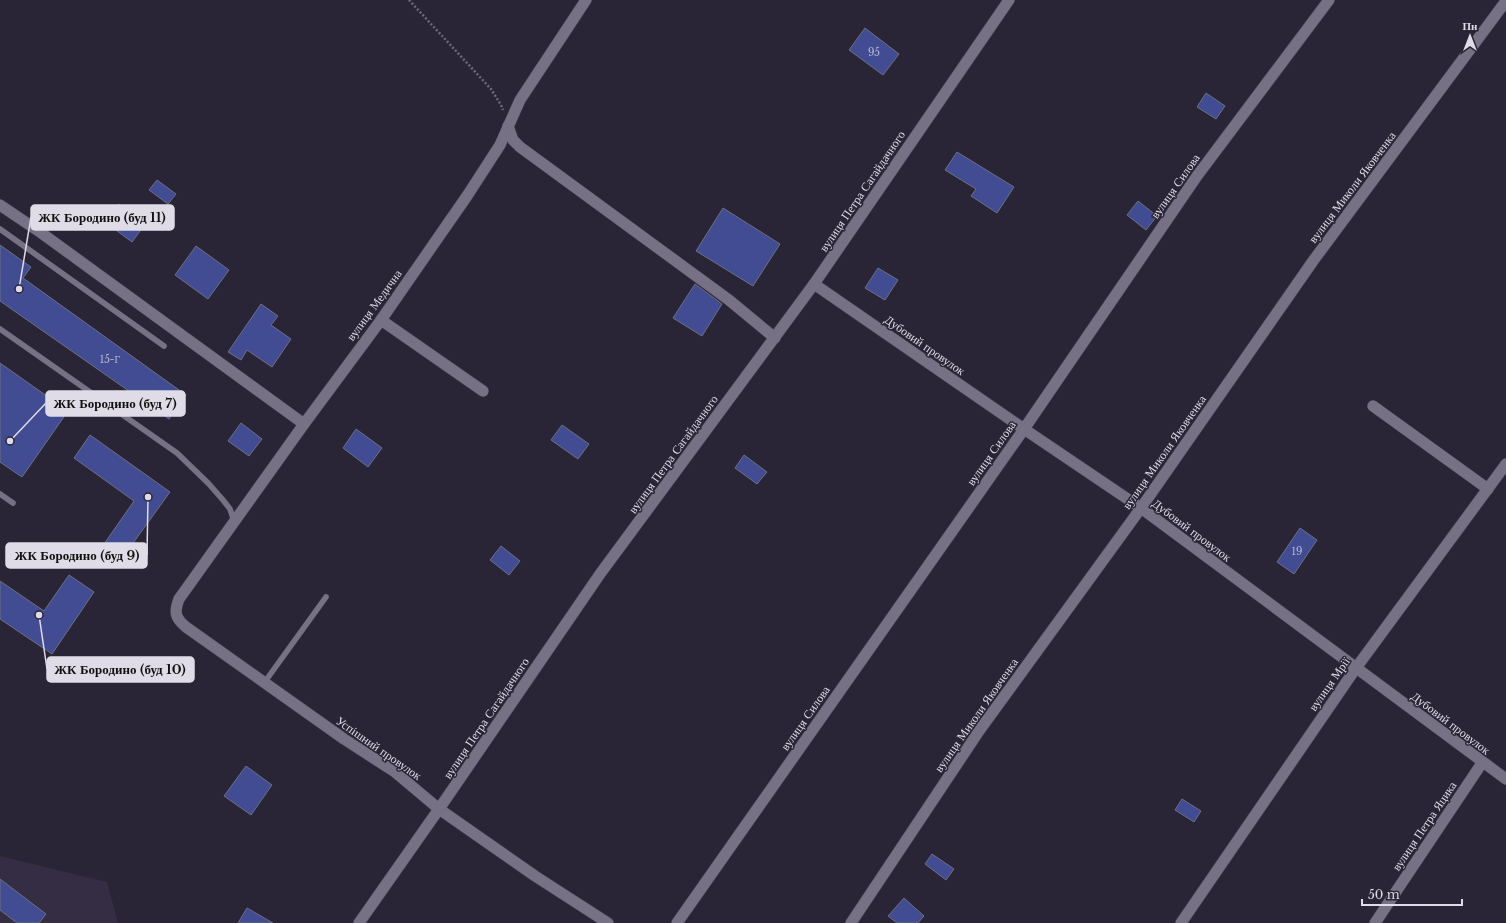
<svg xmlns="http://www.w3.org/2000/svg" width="1506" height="923" viewBox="0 0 1506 923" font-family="'Libre Baskerville',serif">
<rect width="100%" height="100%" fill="#2a2536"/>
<path fill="#342d43" d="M0,856l107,26 11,41h-118z"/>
<g fill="#424c92" stroke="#6b7084">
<path d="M865,28l34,26 -16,21 -34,-25z"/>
<path d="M1206,93l19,13 -9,13 -19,-12z"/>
<path d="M957,152l57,35 -17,26 -26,-17 5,-7 -31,-19z"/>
<path d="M157,180l19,14 -8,10 -19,-14z"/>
<path d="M1138,201l19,15 -11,14 -19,-15z"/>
<path d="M119,204l27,19 -14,19 -27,-20z"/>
<path d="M723,208l57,36 -27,42 -57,-35z"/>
<path d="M0,245l31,22 -8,11 163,117 -17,24 -169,-118z"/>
<path d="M196,246l33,24 -21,29 -33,-24z"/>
<path d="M878,268l20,12 -13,20 -20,-12z"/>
<path d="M695,284l27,20 -20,32 -29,-18z"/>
<path d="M261,304l17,12 -7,9 20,14 -19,28 -25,-17 -6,10 -13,-8z"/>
<path d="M0,363l68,48 -46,66 -22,-15z"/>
<path d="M241,423l21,16 -13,17 -21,-15z"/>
<path d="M562,425l27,19 -11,15 -27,-19z"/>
<path d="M356,429l26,19 -14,19 -25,-19z"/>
<path d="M90,435l80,57 -47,65 -19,-13 30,-43 -60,-43z"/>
<path d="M744,455l23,17 -10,12 -22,-16z"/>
<path d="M1300,528l17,12 -23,34 -17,-12z"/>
<path d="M501,546l19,15 -11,14 -19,-15z"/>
<path d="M69,575l25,17 -42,62 -52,-35v-38l44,30z"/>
<path d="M246,766l26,19 -21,30 -27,-19z"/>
<path d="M1182,799l19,12 -7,11 -19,-12z"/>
<path d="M932,854l22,15 -8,11 -21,-16z"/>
<path d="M0,879l46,35 -7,9h-22l-17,-13z"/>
<path d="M904,898l20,18 -6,7h-21l-9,-7z"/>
<path d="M247,908l26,15h-35z"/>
</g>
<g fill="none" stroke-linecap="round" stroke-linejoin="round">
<defs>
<g id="service">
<path d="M0,229l164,117"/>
<path d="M0,329l177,124 31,30 15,17 7,9 4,12"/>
<path d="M0,494l13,9"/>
<path d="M264,683l62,-86"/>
</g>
<g id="minor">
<path d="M586,0l-66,100 -20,45 -33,51 -86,124 -77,104 -125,175c-5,13 -4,19 7,28l158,112 51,33 44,37 96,67 73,47"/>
<path d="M508,126l5,14 7,7 209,153 46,38"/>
<path d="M0,205l40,27 264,192"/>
<path d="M814,284l210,145 117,79 365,271"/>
<path d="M381,320l102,71"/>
<path d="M1373,406l115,83"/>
<path d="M677,923l347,-494 173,-253 132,-176"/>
<path d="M851,923l128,-192 162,-223 172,-247 193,-260"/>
<path d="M1181,923l175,-255 150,-204"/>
<path d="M1375,923l107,-160"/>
</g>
<path id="tertiary" d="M359,923l80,-114 161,-235 214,-290 195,-284"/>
</defs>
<use href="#service" stroke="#443f4d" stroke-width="6"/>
<use href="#minor" stroke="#443f4d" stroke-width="12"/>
<use href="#tertiary" stroke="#443f4d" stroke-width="12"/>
<path stroke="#6e6a78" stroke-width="2.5" stroke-dasharray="2 2" stroke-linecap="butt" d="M409,0l82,89 10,16 2,5"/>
<use href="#service" stroke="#777185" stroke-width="5.5"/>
<use href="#minor" stroke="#777185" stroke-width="11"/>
<use href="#tertiary" stroke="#777185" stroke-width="11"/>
</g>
<g text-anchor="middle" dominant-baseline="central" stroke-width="3" stroke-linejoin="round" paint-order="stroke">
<g font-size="10" fill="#b8b8d2">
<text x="874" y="52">95</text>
<text x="110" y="359">15-Г</text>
<text x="1297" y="551">19</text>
</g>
<g font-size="12" fill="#dfdce7" stroke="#2a2536">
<text transform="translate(1175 186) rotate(-55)">вулиця Силова</text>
<text transform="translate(1352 187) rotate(-53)">вулиця Миколи Яковченка</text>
<text transform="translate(862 191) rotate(-56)">вулиця Петра Сагайдачного</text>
<text transform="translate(374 305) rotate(-54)">вулиця Медична</text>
<text transform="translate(925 345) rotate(35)">Дубовий провулок</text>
<text transform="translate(1164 452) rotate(-55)">вулиця Миколи Яковченка</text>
<text transform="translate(991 453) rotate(-55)">вулиця Силова</text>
<text transform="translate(673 454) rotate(-54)">вулиця Петра Сагайдачного</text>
<text transform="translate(1192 530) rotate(37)">Дубовий провулок</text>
<text transform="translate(1329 684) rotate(-55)">вулиця Мрії</text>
<text transform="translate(976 715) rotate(-55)">вулиця Миколи Яковченка</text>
<text transform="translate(486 718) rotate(-56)">вулиця Петра Сагайдачного</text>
<text transform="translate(805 718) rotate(-55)">вулиця Силова</text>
<text transform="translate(1451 723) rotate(37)">Дубовий провулок</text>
<text transform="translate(379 748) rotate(35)">Успішний провулок</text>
<text transform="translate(1424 826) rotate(-56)">вулиця Петра Яцика</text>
</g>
</g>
<path fill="none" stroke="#dfdce7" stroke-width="1.5" d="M19 289L31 217M10 441L46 403M148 497L147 555M39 615L47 669"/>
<g fill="#dfdce7" stroke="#2a2536" stroke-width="1.5">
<circle cx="19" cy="289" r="4"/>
<circle cx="10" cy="441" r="4"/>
<circle cx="148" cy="497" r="4"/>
<circle cx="39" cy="615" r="4"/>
</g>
<g fill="#dfdce7" stroke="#dfdce7" stroke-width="1.5">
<rect x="31" y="205" width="143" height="25" rx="4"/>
<rect x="46" y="391" width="139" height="25" rx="4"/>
<rect x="6" y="543" width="141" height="25" rx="4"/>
<rect x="47" y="657" width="147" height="25" rx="4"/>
</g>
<g font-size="13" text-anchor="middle" font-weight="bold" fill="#111">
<text x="102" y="222">ЖК Бородино (буд 11)</text>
<text x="115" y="408">ЖК Бородино (буд 7)</text>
<text x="77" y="560">ЖК Бородино (буд 9)</text>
<text x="120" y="674">ЖК Бородино (буд 10)</text>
</g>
<g transform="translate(1470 36)" stroke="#2a2536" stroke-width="3" paint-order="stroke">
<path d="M0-3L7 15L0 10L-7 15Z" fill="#dfdce7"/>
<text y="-6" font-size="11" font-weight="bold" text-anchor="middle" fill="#dfdce7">Пн</text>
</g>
<path d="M1362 899v6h100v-6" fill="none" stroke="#dfdce7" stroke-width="2"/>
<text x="1368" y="899" font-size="12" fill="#dfdce7" stroke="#2a2536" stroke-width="3" paint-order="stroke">50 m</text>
</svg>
